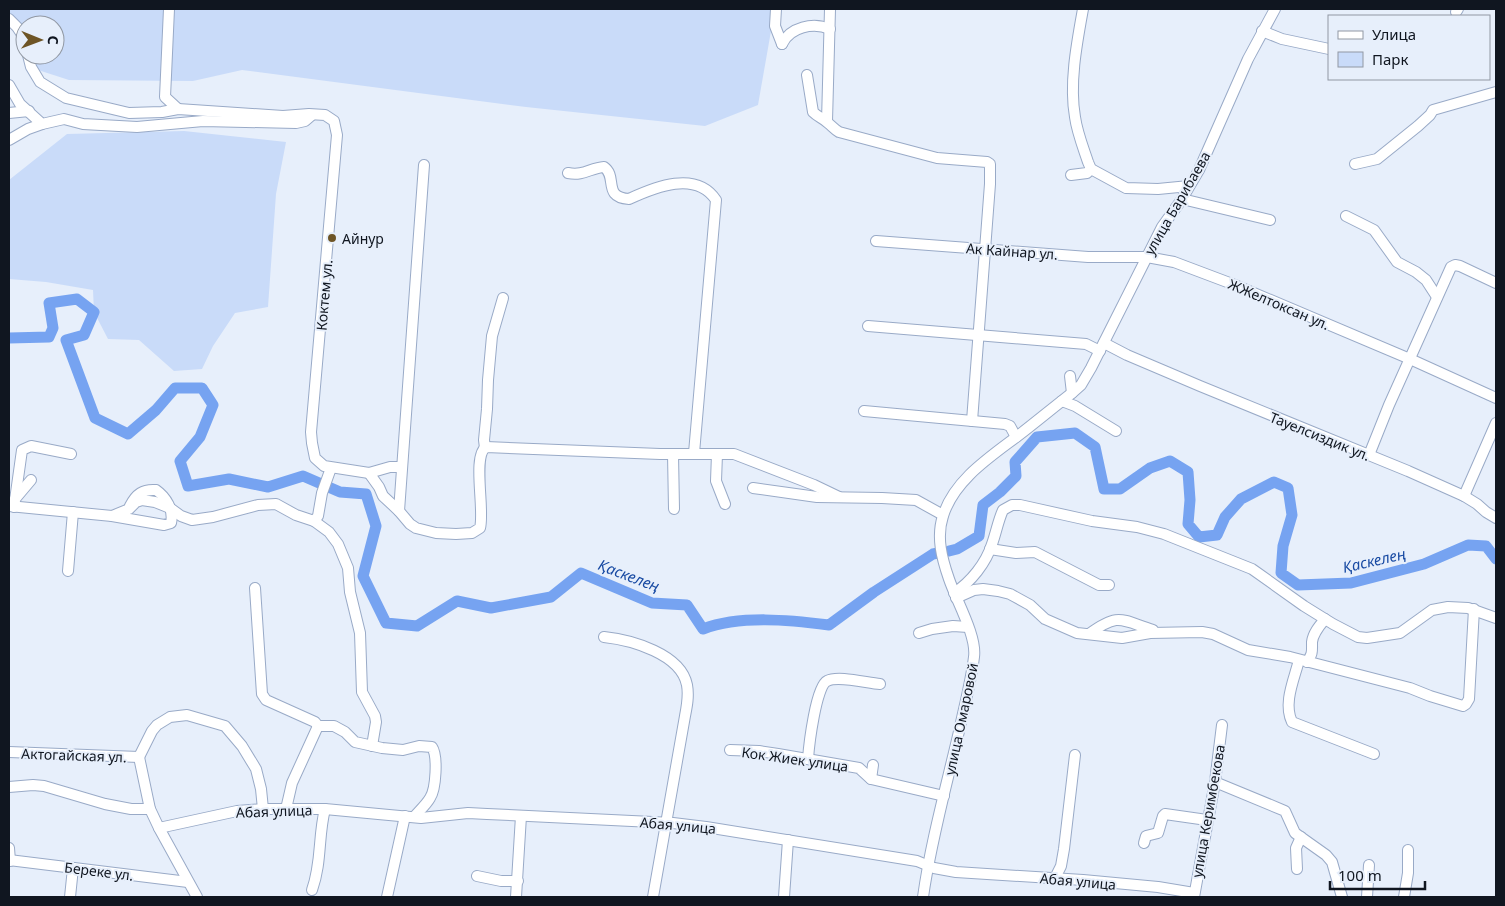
<svg xmlns="http://www.w3.org/2000/svg" width="1505" height="906" viewBox="0 0 1505 906" font-family="'Noto Sans',sans-serif">
<rect width="100%" height="100%" fill="#e7effb"/>
<g fill="#c9dbf9">
<path d="M9,9h762v22l-13,74 -53,21 -179,-19 -284,-37 -49,11 -124,-1 -31,-10 -5,-15h22v-30h-30v7l-16,-20z"/>
<path d="M184,131l102,11 -10,52 -8,113 -33,6 -22,33 -11,23 -28,2 -35,-31 -31,-1 -14,-27 -1,-22 -47,-8 -37,-3v-99l58,-46z"/>
</g>
<g fill="none" stroke-linecap="round" stroke-linejoin="round">
<g stroke="#76a3f1" stroke-width="11">
<path d="M9,338l40,-1 4,-9 -4,-25 28,-4 17,13 -10,23 -18,5 29,78 33,16 28,-24 19,-22h27l11,17 -13,32 -20,24 8,25 41,-7 39,8 35,-11 37,16 26,2 10,32 -13,50 23,47 31,3 40,-25 34,7 60,-11 30,-24 71,30 35,2 16,24c37,-14 87,-9 126,-4l45,-33 59,-38 5,-1"/>
<path d="M949,551l8,-2 22,-13 4,-31 17,-13 16,-16 -1,-14 22,-25 38,-4 20,14 9,42h16l30,-21 20,-7 18,11 2,28 -2,24 11,13 18,-2 8,-18 16,-18 33,-17 14,6 4,27 -9,31 -2,27 17,12 53,-2 73,-19 44,-19 18,1 10,13"/>
</g>
<defs>
<g id="minor">
<path d="M169,9l-4,88 13,12"/>
<path d="M776,9l-1,17 7,18"/>
<path d="M1083,9c-6,33 -14,74 -8,108 2,15 8,30 13,45l3,7 35,19 32,1 31,-3"/>
<path d="M1456,12l2,-3"/>
<path d="M9,19l8,8 8,12"/>
<path d="M1262,31l20,8 47,10"/>
<path d="M782,44c8,-17 31,-22 48,-15"/>
<path d="M28,55l3,12 9,15 26,16 63,15 33,-1 16,-3 105,7 26,-2 16,1 9,6 3,14 -26,297 1,11 3,15 9,8 45,7 21,-6h12"/>
<path d="M807,75l6,37c5,5 10,6 15,11 4,3 6,6 11,9l98,26 50,4 3,2v20l-18,237"/>
<path d="M9,85l11,19 22,20 22,-5 19,5 54,3 66,-6 93,2 9,-2 7,-6"/>
<path d="M9,113l20,-2"/>
<path d="M827,121l3,-112"/>
<path d="M9,140l19,-11 14,-5"/>
<path d="M1355,164l22,-5 41,-33 12,-11 3,-5 63,-18"/>
<path d="M568,173c16,3 22,-5 36,-6 14,10 -2,30 25,32 26,-12 67,-29 87,1l-22,253"/>
<path d="M1071,175l16,-2 4,-4"/>
<path d="M1182,199l88,21"/>
<path d="M1346,216l28,14 23,32 19,10 10,8 11,17"/>
<path d="M876,241l212,16h59l27,5 61,23 175,74 86,39"/>
<path d="M868,326l218,18 14,7"/>
<path d="M1104,343l23,12 73,31 208,85 56,25 13,8 9,8 10,6"/>
<path d="M1070,376l2,17"/>
<path d="M1062,401l13,5 41,25"/>
<path d="M864,411l141,13 5,2 6,11"/>
<path d="M485,448l-1,-8 3,-31 1,-29 4,-44 11,-38"/>
<path d="M673,454l1,55"/>
<path d="M717,454l-1,27 9,23"/>
<path d="M1369,455l20,-50 62,-138 4,-2 5,1 36,17"/>
<path d="M369,473l10,14 4,9 16,15 11,13 6,4 20,5 20,1 16,-1 8,-5c5,-18 -8,-72 6,-81l174,7h74l80,31 25,12"/>
<path d="M753,488l64,9 65,1 34,2 27,15"/>
<path d="M1464,496l32,-73"/>
<path d="M15,499l16,-19"/>
<path d="M9,506l103,10 52,9 7,-2c3,-13 -5,-26 -15,-33 -13,-1 -20,4 -26,16"/>
<path d="M14,507l8,-57 9,-4 40,8"/>
<path d="M399,511l25,-346"/>
<path d="M112,516l17,-7 7,-7 6,-2 13,2 15,6 11,8 11,4 21,-3 45,-12 18,-1 20,11 18,6 15,11 9,12 10,24 2,24 10,41 2,59 13,24 1,6 -4,24"/>
<path d="M314,521l4,-5 4,-23 9,-25"/>
<path d="M990,549l26,4 19,-1 64,33h10"/>
<path d="M68,571l5,-59"/>
<path d="M255,588l7,106 4,6 49,22 3,4"/>
<path d="M954,593c17,-11 32,-30 38,-49 4,-11 6,-23 11,-34l9,-5h8l72,16 45,6 27,7 88,35 52,37 29,18 25,13 9,1 33,-5 32,-23 16,-3 20,1 28,10"/>
<path d="M956,598l18,-8 9,-1 15,2 12,3 20,11 15,14 32,14 45,5 28,-5 52,-1 11,2 35,16 42,7 120,31 20,8 33,10 3,-2 3,-5 5,-90"/>
<path d="M919,633l13,-4 21,-3 15,1"/>
<path d="M1089,634c30,-22 32,-14 64,-4"/>
<path d="M604,637c28,3 77,17 83,48 2,11 0,21 -2,31l-32,181"/>
<path d="M1299,660c-5,20 -16,43 -7,62l82,32"/>
<path d="M1307,662c6,-9 5,-10 5,-20 1,-9 8,-17 13,-23"/>
<path d="M318,726h16l11,6 10,10 27,6 21,2 16,-4 13,1c6,9 4,42 -2,51 -4,7 -11,13 -16,19"/>
<path d="M730,750l29,1 19,3 81,14 12,11 73,17"/>
<path d="M9,752l130,5"/>
<path d="M139,757l13,-26 5,-6 13,-8 17,-2 38,11 17,20 14,23 5,20 2,20"/>
<path d="M139,757l11,52 9,19 38,69"/>
<path d="M808,759c1,-14 8,-73 19,-78 11,-6 40,2 53,3"/>
<path d="M871,779l2,-14"/>
<path d="M1215,782l70,29 10,22 31,22 6,7 10,35"/>
<path d="M9,787l24,-2 11,1 61,18 26,5h19"/>
<path d="M286,809l6,-26 26,-57"/>
<path d="M159,828l78,-17 26,-2h62l96,9 47,-5 19,1 186,9 33,4 211,34 17,7 22,4 127,8 75,7 36,6"/>
<path d="M1144,843l2,-7 12,-3 5,-17 2,-2 42,6"/>
<path d="M9,848l1,13"/>
<path d="M9,860l179,22"/>
<path d="M1297,869l-1,-21 5,-11"/>
<path d="M477,876l24,5h17"/>
<path d="M1052,879l4,-3 5,-10 3,-17 11,-94"/>
<path d="M312,890c10,-28 6,-54 13,-81"/>
<path d="M70,897l3,-29"/>
<path d="M387,897l18,-81"/>
<path d="M516,897l5,-81"/>
<path d="M784,897l4,-57"/>
<path d="M923,897c8,-57 24,-113 37,-170 5,-23 11,-46 14,-70 3,-21 -18,-57 -25,-78 -7,-20 -13,-42 -6,-63 11,-36 47,-59 76,-81 18,-14 35,-28 53,-42l9,-8 10,-17 71,-141 20,-28 17,-29 49,-111 27,-50"/>
<path d="M1194,897l21,-115 7,-57"/>
<path d="M1367,897l2,-32"/>
<path d="M1404,897l4,-24v-23"/>
</g>
</defs>
<use href="#minor" stroke="#99aac7" stroke-width="12"/>
<use href="#minor" stroke="#fff" stroke-width="10"/>
</g>
<circle fill="#6e5526" stroke="#e7effb" stroke-width="2" cx="332" cy="238" r="5"/>
<g text-anchor="middle" dominant-baseline="central" stroke-width="4" stroke-linejoin="round" paint-order="stroke">
<g font-size="14" fill="#101620" stroke="#e7effb">
<text transform="translate(1177 203) rotate(-60)">улица Барибаева</text>
<text transform="translate(1012 251) rotate(4)">Ак Кайнар ул.</text>
<text transform="translate(324 295) rotate(-85)">Коктем ул.</text>
<text transform="translate(1279 304) rotate(23)">ЖЖелтоксан ул.</text>
<text transform="translate(1320 436) rotate(22)">Тауелсиздик ул.</text>
<text transform="translate(961 719) rotate(-78)">улица Омаровой</text>
<text transform="translate(74 755) rotate(2)">Актогайская ул.</text>
<text transform="translate(795 759) rotate(8)">Кок Жиек улица</text>
<text transform="translate(274 811) rotate(-2)">Абая улица</text>
<text transform="translate(1208 811) rotate(-80)">улица Керимбекова</text>
<text transform="translate(678 825) rotate(5)">Абая улица</text>
<text transform="translate(99 871) rotate(7)">Береке ул.</text>
<text transform="translate(1078 881) rotate(5)">Абая улица</text>
</g>
<g font-size="14" fill="#101620" stroke="#e7effb" text-anchor="start">
<text x="342" y="238">Айнур</text>
</g>
<g font-size="15" font-style="italic" fill="#1749a2" stroke="#e7effb">
<text transform="translate(1374 560) rotate(-13)">Қаскелең</text>
<text transform="translate(629 575) rotate(21)">Қаскелең</text>
</g>
</g>
<rect width="1505" height="906" fill="none" stroke="#101620" stroke-width="20"/>
<rect x="1328" y="15" width="162" height="65" fill="#e7effb" stroke="#9198a3"/>
<rect x="1338" y="31" width="25" height="8" fill="#ffffff" stroke="#9198a3"/>
<text x="1372" y="40" font-size="15" fill="#101620">Улица</text>
<rect x="1338" y="52" width="25" height="15" fill="#c9dbf9" stroke="#9198a3"/>
<text x="1372" y="65" font-size="15" fill="#101620">Парк</text>
<g transform="translate(40 40) rotate(91)"><circle r="24" fill="#e7effb" stroke="#9198a3"/>
<path d="M0-4L9 19L0 12L-9 19Z" fill="#6e5526"/>
<text y="-8" font-size="14" font-weight="bold" text-anchor="middle" fill="#101620">С</text>
</g>
<path d="M1330 881v8h95v-8" fill="none" stroke="#101620" stroke-width="2.5"/>
<text x="1338" y="881" font-size="15" fill="#101620" stroke="#e7effb" stroke-width="4" paint-order="stroke">100 m</text>
</svg>
